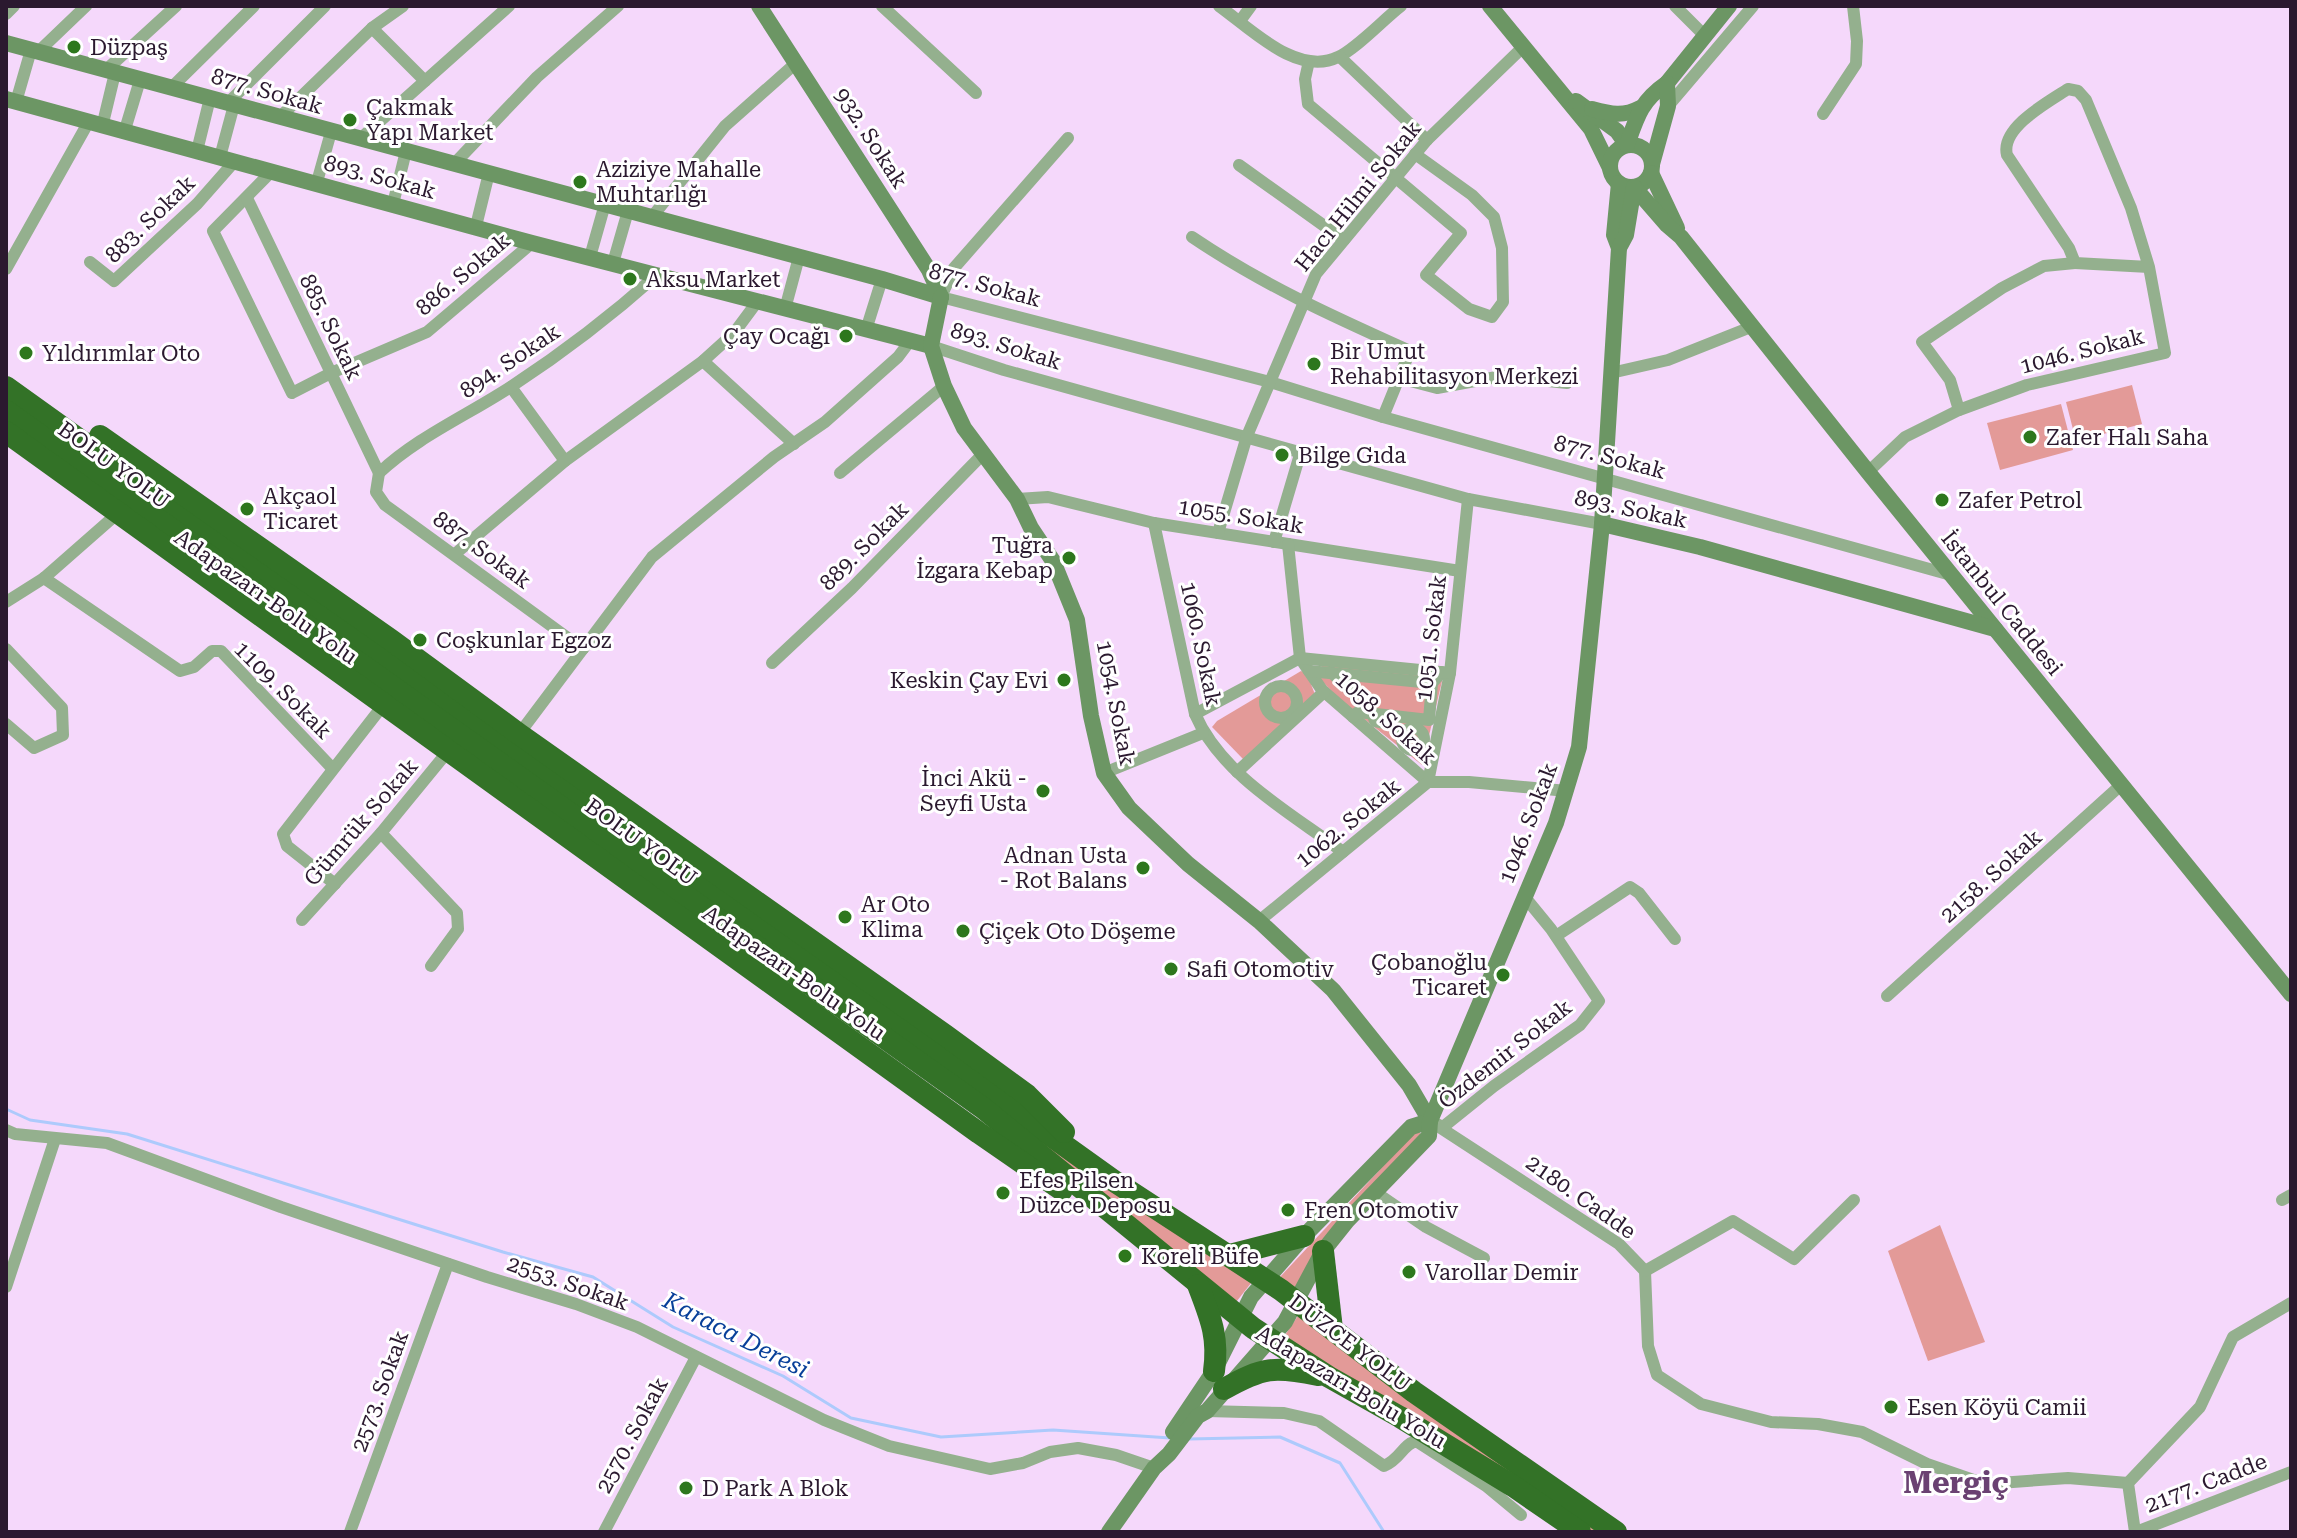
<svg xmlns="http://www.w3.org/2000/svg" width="2297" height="1538" viewBox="0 0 2297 1538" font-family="'Roboto Serif',serif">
<rect width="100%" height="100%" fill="#f5d8fb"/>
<g fill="#e39a98">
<path d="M2132,385l10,39 -66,17 -10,-39z"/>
<path d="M2061,404l12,46 -73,20 -13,-47z"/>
<path d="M1322,663l121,14 -21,88 -83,-66 -19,-20z"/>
<path d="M1301,671l6,3 9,23 -72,63 -32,-33 5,-6z"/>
<path d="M1020,1125l235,153 -22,28z"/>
<path d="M1417,1130l4,4 -127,155 -14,-12z"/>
<path d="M1940,1225l45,117 -57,19 -40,-110z"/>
<path d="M1300,1313l304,219h-12l-86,-58 -225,-133z"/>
</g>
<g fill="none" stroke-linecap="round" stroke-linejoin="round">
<g stroke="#adcafc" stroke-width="3">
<path d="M6,1109l24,11 97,14 376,118 90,25 80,50 110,49 68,42 90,19 112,-7 117,8"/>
<path d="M1189,1439l91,-2 60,26 44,69"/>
</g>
<g stroke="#94b08e" stroke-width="12">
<path d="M882,6l94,87"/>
<path d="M1219,6c31,22 78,71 119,51 18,-8 46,-38 63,-51"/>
<path d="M1675,6l29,29"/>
<path d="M6,14l8,-8"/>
<path d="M1240,21l11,-15"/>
<path d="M372,28l53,53"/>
<path d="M38,52l48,-46"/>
<path d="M1340,57l87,83"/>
<path d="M1309,61l-4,18 3,25 153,129 -35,42 43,34 23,8 11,-15 -1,-54 -8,-31 -22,-22 -57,-41"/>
<path d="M106,70l70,-64"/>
<path d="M171,88l83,-82"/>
<path d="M16,102l15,-52"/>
<path d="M228,103l97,-97"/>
<path d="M1668,106l85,-100"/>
<path d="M1823,114l33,-50 1,-23 -4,-35"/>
<path d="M280,117l92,-89 31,-22"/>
<path d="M102,127l13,-54"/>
<path d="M124,133l16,-53"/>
<path d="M1068,138l-114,130 -13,29 329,85 113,35 568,158"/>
<path d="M360,139l149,-133"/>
<path d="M197,151l13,-53"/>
<path d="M220,157l14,-52"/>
<path d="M455,163l82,-86 81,-71"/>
<path d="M1239,165l105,75"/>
<path d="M271,172l-58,59 79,162 39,-20 96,-41 105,-89"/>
<path d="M317,182l14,-50"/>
<path d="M247,198l132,275"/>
<path d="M393,204l13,-53"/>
<path d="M652,217l73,-91 71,-63"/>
<path d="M476,226l13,-53"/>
<path d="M1192,237c71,48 140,79 218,114l-27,66"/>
<path d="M590,257l15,-53"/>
<path d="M90,262l24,19 83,-77 37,-42"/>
<path d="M613,263l15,-52"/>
<path d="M6,269l82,-146"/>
<path d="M785,309l14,-52"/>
<path d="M866,330l16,-51"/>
<path d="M931,346l73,24 464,129 134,25"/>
<path d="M703,361l91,83"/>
<path d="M1611,373l57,-13 83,-33"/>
<path d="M1399,378l38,10 65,-12 65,7"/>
<path d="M511,387l54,74"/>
<path d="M1959,410l-9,-30 -28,-38 80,-54 42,-22 31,-3"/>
<path d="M1868,472l37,-35 54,-27 68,-25 138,-32 -16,-86 -74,-4 -6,-15 -62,-93c-7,-27 41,-53 61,-66l10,2 8,9 45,108 18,59"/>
<path d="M379,473c38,-36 89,-58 133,-87 52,-34 100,-71 146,-112"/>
<path d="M379,473l-3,19 9,13 198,144"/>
<path d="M840,473l104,-87"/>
<path d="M1017,499l31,-2 106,26 306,48"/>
<path d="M1154,523l41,191c27,62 96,99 148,138"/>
<path d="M1218,533l29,-97 69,-162 111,-134 96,-93"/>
<path d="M1274,542l27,-91"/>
<path d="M1288,544l12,114 22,32 106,92 22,-109 18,-174"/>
<path d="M455,554l110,-93 138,-100 31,-28 23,-31"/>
<path d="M44,578l136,93 14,-4 18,-16h9l111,117"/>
<path d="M6,602l38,-24 74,-65"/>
<path d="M6,649l56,59 1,27 -29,13 -28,-24"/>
<path d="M772,663l80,-75 131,-134"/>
<path d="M1309,671l123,12 10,-11"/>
<path d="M1331,672l20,19 8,2"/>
<circle cx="1281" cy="702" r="16"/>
<path d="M1372,713l3,8 15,3 12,11"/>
<path d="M1195,714l105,-56 150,15"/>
<path d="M1353,717l5,-5 71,8 3,-37"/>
<circle cx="1413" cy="739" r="11"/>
<path d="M519,734l133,-177 122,-100 51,-35 73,-65 12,-16"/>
<path d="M1237,772l87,-80"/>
<path d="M1104,773l99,-40"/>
<path d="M381,833l76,80 1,16 -27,37"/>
<path d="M335,884l-48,-38 -4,-12 101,-130"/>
<path d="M302,920l79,-87 68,-83"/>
<path d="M1259,921l169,-139h41l98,9"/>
<path d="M1556,936l74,-49 9,6 36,46"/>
<path d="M1887,996l234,-211"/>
<path d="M1430,1121l189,123 26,27 3,75 9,29 44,29 70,18 47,2 44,8 65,32 58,20 83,-6 60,5"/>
<path d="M1437,1124l6,3 51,-41 86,-61 19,-24 -48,-72 -27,-33"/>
<path d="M6,1130l9,4 92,9 174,64 206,70 89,27 61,23 187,93 65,26 101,23 33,-6 27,-11 28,-4 38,7 38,13"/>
<path d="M1375,1192l51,35 58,31"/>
<path d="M2282,1200l9,-5"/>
<path d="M1645,1271l88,-50 61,38 60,-59"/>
<path d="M6,1287l49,-148"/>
<path d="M1207,1411l77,2 35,8 65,45c17,-7 18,-21 32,-25l70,45 35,29"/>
<path d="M350,1532l98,-268"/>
<path d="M604,1532l92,-175"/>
<path d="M2135,1532l-7,-49 72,-76 33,-70 58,-34"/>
<path d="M2136,1532l155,-60"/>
</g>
<g stroke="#6c9664" stroke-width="16">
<path d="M759,6l170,264 12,27"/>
<path d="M1490,6l101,123 19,39"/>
<path d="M6,43l876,236 59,18"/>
<path d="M6,99l526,144 399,103"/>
<path d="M1576,101l41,30 10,14"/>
<path d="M1592,109c19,5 31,8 48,-1"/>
<circle cx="1631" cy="166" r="21"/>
<path d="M1627,145c10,-29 14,-44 40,-62l62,-77"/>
<path d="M1652,164l16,-58 -1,-23"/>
<path d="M1651,173l26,55"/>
<path d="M1619,183l-5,52 5,13"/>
<path d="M1634,187l33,38 14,12 187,235 423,522"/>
<path d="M941,297l-10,49 13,40 20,42 53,71 14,29 22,33 24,59 14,96 13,57 25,35 59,56 71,57 74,69 76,95 21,36"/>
<path d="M1602,524l98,23 295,82"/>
<path d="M1173,1432l41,-61 37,-74 53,-61 107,-109 19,-6"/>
<path d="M1109,1532l45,-64 15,-14 29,-38 9,-5 78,-89 38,-71 24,-30 82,-85 1,-15 126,-298 23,-76 23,-223 17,-276 7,-13 8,-48"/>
</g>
<g stroke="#337227" stroke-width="22">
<path d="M6,387l1108,794 167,109 133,102 202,140"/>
<path d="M6,411l977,697 270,220 76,49 71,40 113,69 67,46"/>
<path d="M6,432l973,701 83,57"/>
<path d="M100,436l291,204 128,94 426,301 82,60 37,37"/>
<path d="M1323,1251l9,78"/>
<path d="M1230,1255l74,-19"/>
<path d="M1198,1285c12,32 21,51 16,86"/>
<path d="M1224,1389c39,-22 50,-23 94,-14"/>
</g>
</g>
<g fill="#2d771d" stroke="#fff" stroke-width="3">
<circle cx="74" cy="47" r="8"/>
<circle cx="350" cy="120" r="8"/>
<circle cx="580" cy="182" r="8"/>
<circle cx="630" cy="279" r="8"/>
<circle cx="846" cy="336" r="8"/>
<circle cx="26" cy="353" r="8"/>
<circle cx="1314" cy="364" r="8"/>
<circle cx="2030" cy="437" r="8"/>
<circle cx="1282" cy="455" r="8"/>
<circle cx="1942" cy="500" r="8"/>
<circle cx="247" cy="509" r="8"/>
<circle cx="1069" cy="558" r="8"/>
<circle cx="420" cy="640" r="8"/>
<circle cx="1064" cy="680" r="8"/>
<circle cx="1043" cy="791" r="8"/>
<circle cx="1143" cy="868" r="8"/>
<circle cx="845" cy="917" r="8"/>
<circle cx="963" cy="931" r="8"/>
<circle cx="1171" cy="969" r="8"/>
<circle cx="1503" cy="975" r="8"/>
<circle cx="1003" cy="1193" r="8"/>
<circle cx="1288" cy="1210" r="8"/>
<circle cx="1125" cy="1256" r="8"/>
<circle cx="1409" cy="1272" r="8"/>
<circle cx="1891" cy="1407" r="8"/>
<circle cx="686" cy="1488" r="8"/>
</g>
<g text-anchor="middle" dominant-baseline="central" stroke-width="6" stroke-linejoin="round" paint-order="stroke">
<g font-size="22" fill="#2b192f" stroke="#fff" text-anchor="start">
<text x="90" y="47">Düzpaş</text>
<text x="366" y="107">Çakmak<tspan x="366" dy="25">Yapı Market</tspan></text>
<text x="596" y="169">Aziziye Mahalle<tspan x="596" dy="25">Muhtarlığı</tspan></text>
<text x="646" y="279">Aksu Market</text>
<text x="830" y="336" text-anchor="end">Çay Ocağı</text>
<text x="1330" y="351">Bir Umut<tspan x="1330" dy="25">Rehabilitasyon Merkezi</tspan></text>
<text x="42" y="353">Yıldırımlar Oto</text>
<text x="2046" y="437">Zafer Halı Saha</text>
<text x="1298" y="455">Bilge Gıda</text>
<text x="263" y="496">Akçaol<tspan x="263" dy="25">Ticaret</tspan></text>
<text x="1958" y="500">Zafer Petrol</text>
<text x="1053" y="545" text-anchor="end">Tuğra<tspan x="1053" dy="25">İzgara Kebap</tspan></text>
<text x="436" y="640">Coşkunlar Egzoz</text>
<text x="1048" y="680" text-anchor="end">Keskin Çay Evi</text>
<text x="1027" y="778" text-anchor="end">İnci Akü -<tspan x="1027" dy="25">Seyfi Usta</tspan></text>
<text x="1127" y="855" text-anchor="end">Adnan Usta<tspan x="1127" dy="25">- Rot Balans</tspan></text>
<text x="861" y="904">Ar Oto<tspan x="861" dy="25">Klima</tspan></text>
<text x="979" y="931">Çiçek Oto Döşeme</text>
<text x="1487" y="962" text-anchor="end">Çobanoğlu<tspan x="1487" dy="25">Ticaret</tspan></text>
<text x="1187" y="969">Safi Otomotiv</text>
<text x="1019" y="1180">Efes Pilsen<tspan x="1019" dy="25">Düzce Deposu</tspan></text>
<text x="1304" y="1210">Fren Otomotiv</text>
<text x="1141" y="1256">Koreli Büfe</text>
<text x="1425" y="1272">Varollar Demir</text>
<text x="1907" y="1407">Esen Köyü Camii</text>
<text x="702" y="1488">D Park A Blok</text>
</g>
<g font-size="22" fill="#2b192f" stroke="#fff">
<text transform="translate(267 91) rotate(16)">877. Sokak</text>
<text transform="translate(871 138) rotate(57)">932. Sokak</text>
<text transform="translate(380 177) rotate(15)">893. Sokak</text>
<text transform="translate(1358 196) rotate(-51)">Hacı Hilmi Sokak</text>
<text transform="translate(150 219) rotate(-44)">883. Sokak</text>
<text transform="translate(463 274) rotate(-40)">886. Sokak</text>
<text transform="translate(985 285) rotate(15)">877. Sokak</text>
<text transform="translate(331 327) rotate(64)">885. Sokak</text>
<text transform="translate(1006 346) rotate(17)">893. Sokak</text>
<text transform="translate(2082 351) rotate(-14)">1046. Sokak</text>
<text transform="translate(510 361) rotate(-34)">894. Sokak</text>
<text transform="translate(1610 457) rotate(15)">877. Sokak</text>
<text transform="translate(114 465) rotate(36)">BOLU YOLU</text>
<text transform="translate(1631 509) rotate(12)">893. Sokak</text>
<text transform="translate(1241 516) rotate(9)">1055. Sokak</text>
<text transform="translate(864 546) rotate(-45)">889. Sokak</text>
<text transform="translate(482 550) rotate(36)">887. Sokak</text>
<text transform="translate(266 597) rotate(35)">Adapazarı-Bolu Yolu</text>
<text transform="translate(2002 603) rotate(51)">İstanbul Caddesi</text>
<text transform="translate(1431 638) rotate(-83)">1051. Sokak</text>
<text transform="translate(1201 644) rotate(78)">1060. Sokak</text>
<text transform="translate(283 690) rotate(45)">1109. Sokak</text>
<text transform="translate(1116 703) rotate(79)">1054. Sokak</text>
<text transform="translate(1386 718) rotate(42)">1058. Sokak</text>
<text transform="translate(361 822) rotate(-49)">Gümrük Sokak</text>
<text transform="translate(1348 823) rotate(-39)">1062. Sokak</text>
<text transform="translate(1528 823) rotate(-69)">1046. Sokak</text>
<text transform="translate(641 842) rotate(36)">BOLU YOLU</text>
<text transform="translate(1991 876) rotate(-42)">2158. Sokak</text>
<text transform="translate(794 973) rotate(35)">Adapazarı-Bolu Yolu</text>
<text transform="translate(1505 1054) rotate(-38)">Özdemir Sokak</text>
<text transform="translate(1581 1197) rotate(35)">2180. Cadde</text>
<text transform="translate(568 1283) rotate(19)">2553. Sokak</text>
<text transform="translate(1350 1343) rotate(37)">DÜZCE YOLU</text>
<text transform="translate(1351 1387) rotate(31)">Adapazarı-Bolu Yolu</text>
<text transform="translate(380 1391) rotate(-70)">2573. Sokak</text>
<text transform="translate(632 1435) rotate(-62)">2570. Sokak</text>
<text transform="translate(2206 1483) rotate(-21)">2177. Cadde</text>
</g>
<g font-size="24" font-style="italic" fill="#09409a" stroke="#fff">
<text transform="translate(736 1335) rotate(27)">Karaca Deresi</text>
</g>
<g font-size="30" font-weight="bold" fill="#6a4172" stroke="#fff">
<text x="1956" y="1482">Mergiç</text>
</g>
</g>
<rect width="2297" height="1538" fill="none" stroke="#2b192f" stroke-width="16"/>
</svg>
